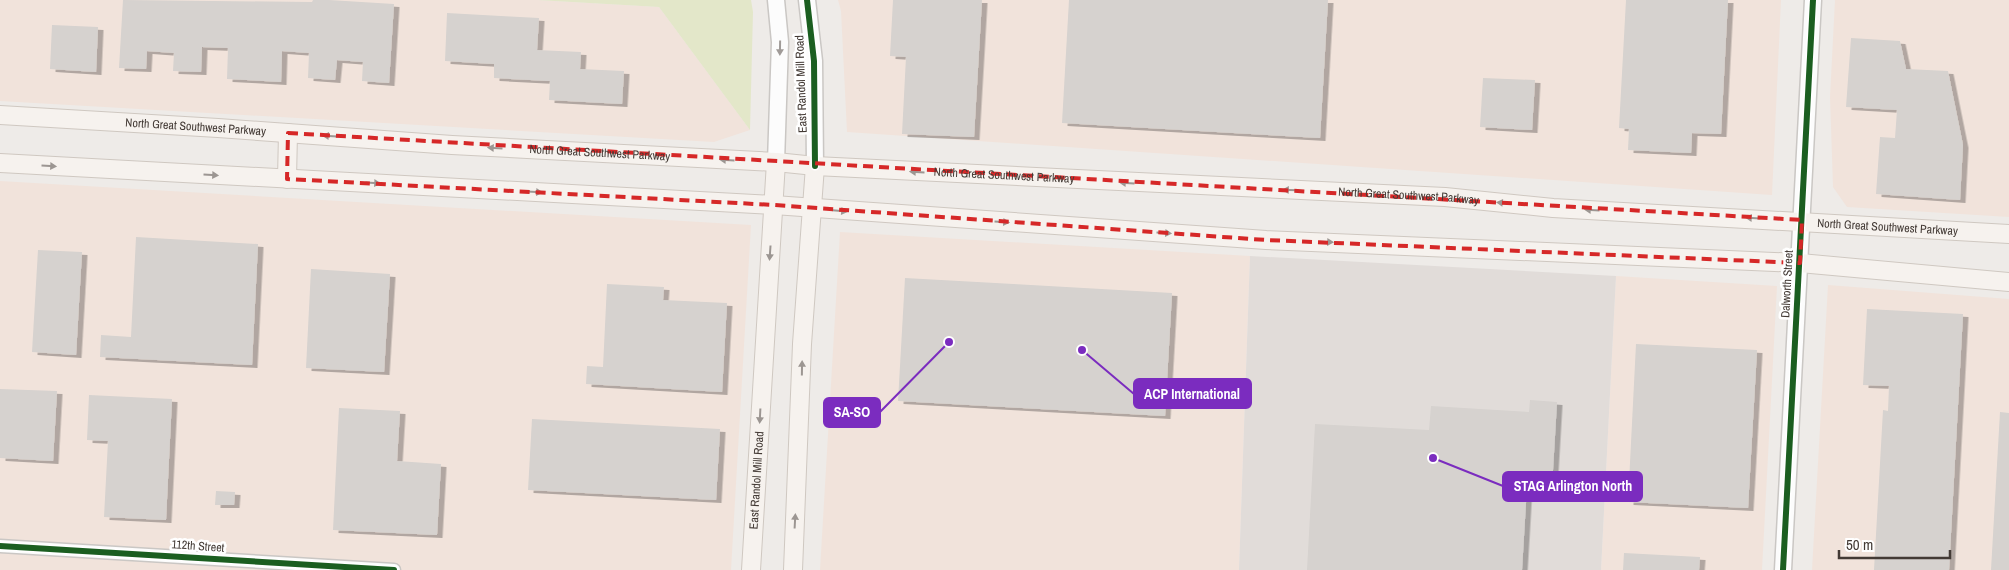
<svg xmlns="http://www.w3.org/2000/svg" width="2009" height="570" viewBox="0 0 2009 570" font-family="'Archivo Narrow',sans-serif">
<defs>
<filter id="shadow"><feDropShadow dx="5.5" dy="3" stdDeviation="0" flood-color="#0004"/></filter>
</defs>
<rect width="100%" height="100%" fill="#eeebe8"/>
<g fill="#f1e3db">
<path d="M0,0h537l122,7 91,123 -36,12 -714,-41z"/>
<path d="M838,0h943l-9,195 -925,-63 -6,-121z"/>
<path d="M1835,0h174v217l-162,-10 -14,-20 -3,-90z"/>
<path d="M0,181l751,44 -20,345h-731z"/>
<path d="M840,232l410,24 -11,314h-419z"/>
<path d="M1616,276l161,10 -15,284h-161z"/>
<path d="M1828,285l181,14v271h-197z"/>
</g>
<path fill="#e1dcd9" d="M1250,256l366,20 -15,294h-362z"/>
<path fill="#e3e7c9" d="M537,0h214l2,12 -3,118 -91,-123z"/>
<g fill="#d6d2cf" filter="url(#shadow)">
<path d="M123,0l189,2 1,-2h16l65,4 -5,79 -27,-2 1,-19 -26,-2 -2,20 -27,-2 1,-25 -27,-2 -1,31 -54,-3 1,-31 -26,-1 -1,25 -28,-1 1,-18 -27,-2 -1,18 -27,-1z"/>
<path d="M893,0h89l-8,137 -72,-3 4,-77 -16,-1z"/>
<path d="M1069,0h259l-8,138 -258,-15z"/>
<path d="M1626,0h102l-7,134 -29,-1 -1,20 -63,-3 1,-21 -10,-1z"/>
<path d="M447,13l92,5 -2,32 44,2 -1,17 44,2 -2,33 -73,-4 1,-19 -56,-3v-14l-49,-3z"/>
<path d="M52,25l46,2 -2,45 -46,-3z"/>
<path d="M1851,38l49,3 6,28 42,2 15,74 -3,55 -84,-6 4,-57 15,1 2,-28 -51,-3z"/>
<path d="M1483,78l52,2 -3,50 -52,-3z"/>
<path d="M136,237l122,7 -6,121 -152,-8 1,-22 30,2z"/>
<path d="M38,250l44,2 -6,103 -44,-3z"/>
<path d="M311,269l79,5 -6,98 -78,-4z"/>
<path d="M905,278l267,15 -7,123 -267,-15z"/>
<path d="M607,284l57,3 -1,13 64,3 -5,89 -136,-8 1,-18 16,1z"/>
<path d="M1867,309l96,5 -14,256h-75l9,-160 5,1 1,-25 -26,-1z"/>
<path d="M1636,344l121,6 -9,158 -120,-6z"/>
<path d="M0,389l57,2 -4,70 -53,-3z"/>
<path d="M89,395l83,4 -6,121 -62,-3 4,-76 -21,-1z"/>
<path d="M1530,400l27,2 -5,85 -25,-1 -5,84h-215l8,-146 114,6 2,-24 98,6z"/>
<path d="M339,408l61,3 -3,50 44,3 -4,71 -104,-5z"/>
<path d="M2000,412l9,1v157h-18z"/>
<path d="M532,419l188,10 -4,71 -188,-10z"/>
<path d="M216,491l19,1 -1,13h-19z"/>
<path d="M1624,553l76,4 -1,13h-76z"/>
</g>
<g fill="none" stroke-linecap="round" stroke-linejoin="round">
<defs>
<path id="minor" d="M0,546l394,24"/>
<g id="tertiary">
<path d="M776,0l4,42 -4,120"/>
<path d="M807,0l7,61 1,105"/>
<path d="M1783,570l30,-570"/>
</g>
<g id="secondary">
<path id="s1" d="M0,115l218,13 234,17 324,17 39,4 630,31 108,11 456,26"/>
<path d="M0,163l774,42 492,35 534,23 209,19"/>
<path d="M287,179l1,-46"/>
<path id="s2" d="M751,570l25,-408"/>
<path d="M793,570l9,-226 13,-178"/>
</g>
</defs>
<use href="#minor" stroke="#cac7c4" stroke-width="15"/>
<use href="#tertiary" stroke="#cac7c4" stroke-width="19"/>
<use href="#secondary" stroke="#cfc8c1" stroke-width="20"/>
<use href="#minor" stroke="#fcfcfc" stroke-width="12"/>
<use href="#tertiary" stroke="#fcfcfc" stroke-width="16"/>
<use href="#secondary" stroke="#f6f2ee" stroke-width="18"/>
<defs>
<g id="cycleway">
<path d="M807,0l7,61 1,105"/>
<path d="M0,546l394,24"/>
<path d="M1783,570l30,-570"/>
</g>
</defs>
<use href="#cycleway" stroke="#fff" stroke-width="9"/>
<use href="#cycleway" stroke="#1b5e20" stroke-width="6"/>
</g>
<defs><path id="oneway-solid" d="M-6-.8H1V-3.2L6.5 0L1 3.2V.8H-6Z" transform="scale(1.25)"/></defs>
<use fill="#a09b98" href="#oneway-solid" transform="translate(780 48) rotate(91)"/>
<g fill="#9c9692">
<use href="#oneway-solid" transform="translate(330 136) rotate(-176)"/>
<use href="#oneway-solid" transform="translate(495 148) rotate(-177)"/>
<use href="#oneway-solid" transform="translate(727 160) rotate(-177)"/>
<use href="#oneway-solid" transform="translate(49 166) rotate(3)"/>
<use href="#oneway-solid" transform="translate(917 172) rotate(-177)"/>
<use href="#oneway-solid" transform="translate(211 175) rotate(3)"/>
<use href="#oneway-solid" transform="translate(373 183) rotate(3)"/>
<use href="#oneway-solid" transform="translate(1127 183) rotate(-177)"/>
<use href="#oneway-solid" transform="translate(1290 190) rotate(-178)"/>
<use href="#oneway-solid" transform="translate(535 192) rotate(3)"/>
<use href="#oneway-solid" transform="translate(1504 203) rotate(-174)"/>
<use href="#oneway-solid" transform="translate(1592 210) rotate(-177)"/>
<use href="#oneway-solid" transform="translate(840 211) rotate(5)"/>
<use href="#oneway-solid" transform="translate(1753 218) rotate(-177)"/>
<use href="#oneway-solid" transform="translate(1002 222) rotate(4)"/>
<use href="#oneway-solid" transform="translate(1164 233) rotate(4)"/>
<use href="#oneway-solid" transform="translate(1326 242) rotate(2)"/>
<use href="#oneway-solid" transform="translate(770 253) rotate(94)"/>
<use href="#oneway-solid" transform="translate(802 368) rotate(-89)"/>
<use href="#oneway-solid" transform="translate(760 416) rotate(93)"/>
<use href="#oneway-solid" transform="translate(795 521) rotate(-87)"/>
</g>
<path fill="none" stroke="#d62828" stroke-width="4" stroke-dasharray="10 6" stroke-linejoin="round" d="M288,133l1514,87 -2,43 -534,-23 -492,-35 -487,-26z"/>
<g text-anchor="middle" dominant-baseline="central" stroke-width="5" stroke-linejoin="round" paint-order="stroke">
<g font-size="12" fill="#433a35" stroke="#fff">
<text transform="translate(801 84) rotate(-92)">East Randol Mill Road</text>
<text stroke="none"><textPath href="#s1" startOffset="196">North Great Southwest Parkway</textPath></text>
<text stroke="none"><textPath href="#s1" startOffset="601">North Great Southwest Parkway</textPath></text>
<text stroke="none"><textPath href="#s1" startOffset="1006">North Great Southwest Parkway</textPath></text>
<text stroke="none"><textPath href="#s1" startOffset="1411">North Great Southwest Parkway</textPath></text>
<text stroke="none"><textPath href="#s1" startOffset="1891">North Great Southwest Parkway</textPath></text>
<text transform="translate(1787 284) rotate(-87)">Dalworth Street</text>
<text stroke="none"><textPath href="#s2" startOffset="90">East Randol Mill Road</textPath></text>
<text transform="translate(198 546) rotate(4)">112th Street</text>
</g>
</g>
<path fill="none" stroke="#7b2cbf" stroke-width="2" d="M1082 350L1134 394M949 342L880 412M1433 458L1503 486"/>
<g fill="#7b2cbf" stroke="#fff" stroke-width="2">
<circle cx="1082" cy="350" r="5"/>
<circle cx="949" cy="342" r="5"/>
<circle cx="1433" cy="458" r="5"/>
</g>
<g fill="#7b2cbf" stroke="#7b2cbf" stroke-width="2">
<rect x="1134" y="379" width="117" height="29" rx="5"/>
<rect x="824" y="398" width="56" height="29" rx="5"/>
<rect x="1503" y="472" width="139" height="29" rx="5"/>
</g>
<g font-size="14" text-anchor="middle" font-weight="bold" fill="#fff">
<text x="1192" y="399">ACP International</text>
<text x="852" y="417">SA-SO</text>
<text x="1573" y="491">STAG Arlington North</text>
</g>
<path d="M1839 550v8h111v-8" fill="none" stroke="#433a35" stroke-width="2.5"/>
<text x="1846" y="550" font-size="15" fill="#433a35" stroke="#ffffff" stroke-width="4" paint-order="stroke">50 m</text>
</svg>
